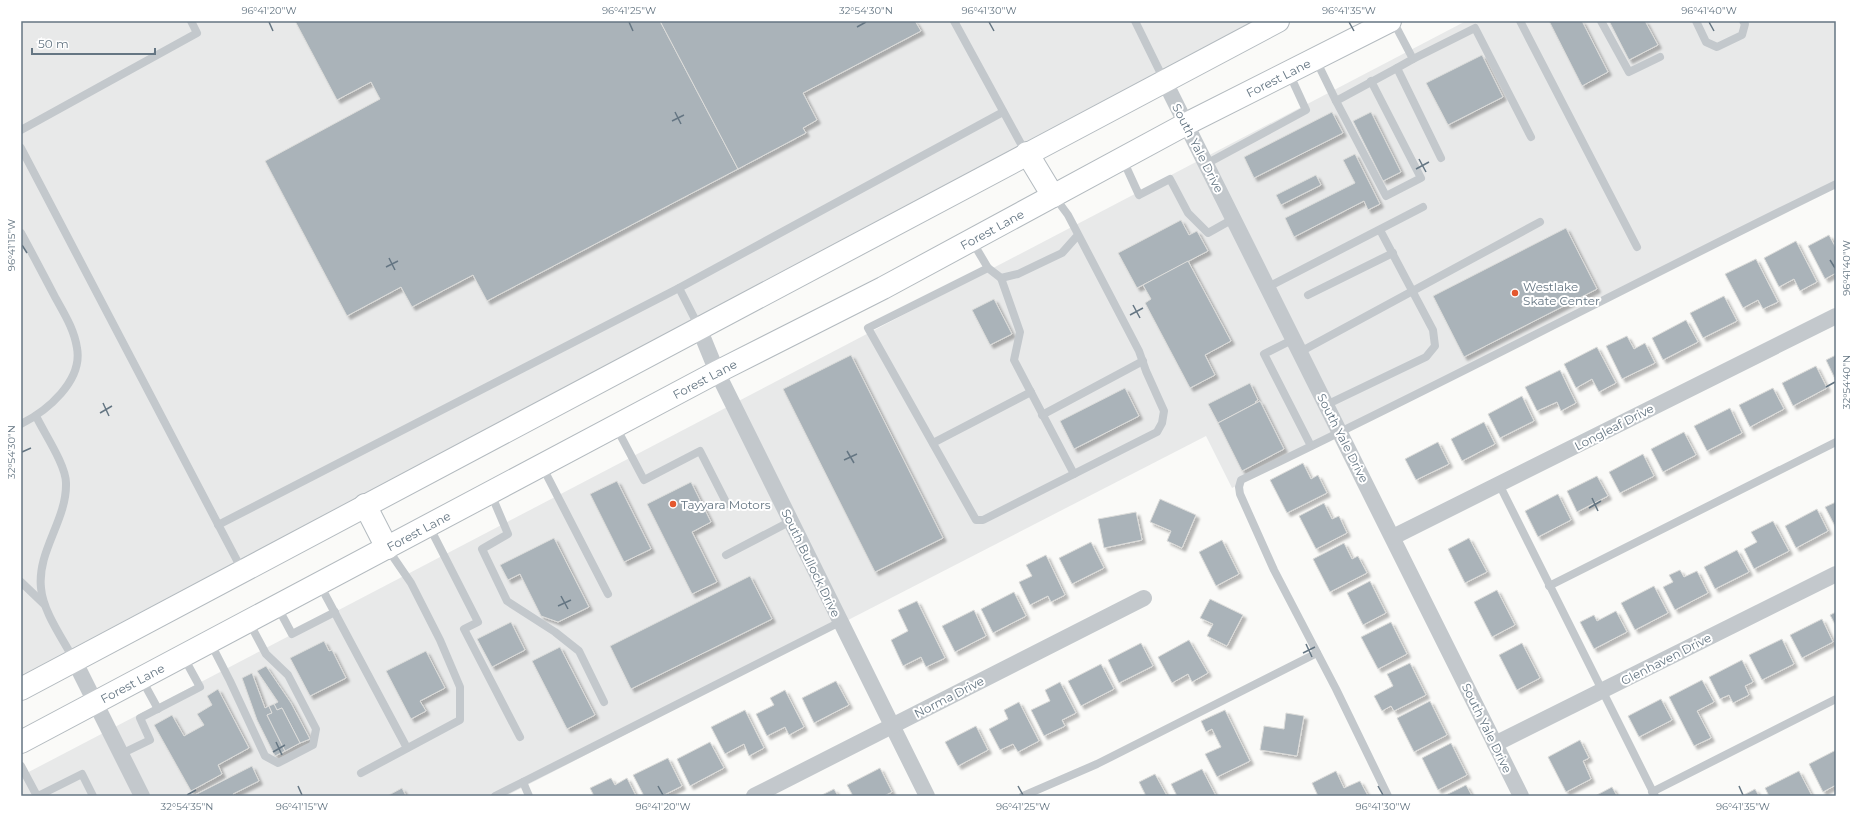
<svg xmlns="http://www.w3.org/2000/svg" width="1857" height="817" viewBox="0 0 1857 817" font-family="Montserrat,sans-serif">
<defs>
<filter id="shadow"><feDropShadow dx="3.5" dy="3.5" stdDeviation="1" flood-color="#0004"/></filter>
</defs>
<rect width="100%" height="100%" fill="#fafaf8"/>
<g fill="#e8e9e9">
<path d="M21,21h1264l-1264,661z"/>
<path d="M1466,21h370v164l-604,303 -26,-52 -700,360h-485v-20z"/>
</g>
<g fill="#aab3b9" stroke="#dcdcda" filter="url(#shadow)">
<path d="M295,21h365l78,148 -251,132 -14,-26 -61,32 -11,-20 -54,29 -82,-155 115,-62 -9,-17 -34,18z"/>
<path d="M660,21h255l6,10 -118,62 14,27 -14,8 3,5 -68,36z"/>
<path d="M1549,21h33l26,51 -26,14z"/>
<path d="M1609,21h36l13,24 -29,15z"/>
<path d="M1482,55l21,42 -55,28 -22,-42z"/>
<path d="M1332,112l11,21 -89,45 -10,-21z"/>
<path d="M1371,112l30,60 -18,9 -30,-60z"/>
<path d="M1355,154l25,50 -12,6 -4,-9 -70,36 -9,-19 70,-35 -12,-23z"/>
<path d="M1316,175l5,10 -40,20 -5,-10z"/>
<path d="M1181,220l8,15 8,-4 11,20 -71,37 -19,-35z"/>
<path d="M1566,228l31,61 -133,68 -31,-61z"/>
<path d="M1829,235l7,13v25l-11,6 -17,-33z"/>
<path d="M1796,241l21,41 -17,9 -6,-12 -15,8 -15,-29z"/>
<path d="M1756,259l22,43 -15,7 -5,-9 -15,8 -18,-34z"/>
<path d="M1188,261l43,80 -26,14 10,20 -25,13 -45,-85 6,-4 -8,-14z"/>
<path d="M1724,296l13,25 -34,17 -13,-25z"/>
<path d="M994,299l18,35 -22,11 -18,-35z"/>
<path d="M1686,320l12,22 -35,18 -11,-22z"/>
<path d="M1627,336l7,13 11,-6 10,20 -33,16 -16,-33z"/>
<path d="M1597,347l19,36 -17,9 -7,-13 -16,9 -12,-24z"/>
<path d="M851,355l92,183 -68,34 -92,-183z"/>
<path d="M1836,355v26l-10,-21z"/>
<path d="M1816,366l11,22 -34,18 -11,-23z"/>
<path d="M1560,370l16,33 -15,8 -4,-9 -20,9 -12,-24z"/>
<path d="M1250,383l8,17 -3,2 1,1 -38,20 -10,-19z"/>
<path d="M1125,388l14,28 -65,33 -14,-28z"/>
<path d="M1773,388l11,21 -34,18 -11,-22z"/>
<path d="M1522,396l12,25 -34,17 -12,-24z"/>
<path d="M1260,401l24,48 -42,22 -24,-48z"/>
<path d="M1730,408l12,25 -35,18 -13,-25z"/>
<path d="M1484,422l11,22 -33,17 -11,-22z"/>
<path d="M1684,432l12,23 -33,17 -12,-23z"/>
<path d="M1438,442l11,22 -33,16 -11,-21z"/>
<path d="M1643,454l11,22 -34,17 -11,-21z"/>
<path d="M1303,463l8,16 7,-4 9,18 -40,20 -17,-33z"/>
<path d="M1597,476l11,20 -31,16 -10,-21z"/>
<path d="M617,481l34,68 -27,13 -34,-68z"/>
<path d="M691,482l20,40 -19,10 25,50 -25,12 -45,-90z"/>
<path d="M1558,494l13,26 -33,17 -13,-26z"/>
<path d="M1160,499l36,16 -14,33 -15,-7 4,-10 -21,-9z"/>
<path d="M1836,502v26l-11,-21z"/>
<path d="M1324,503l8,16 7,-3 8,17 -31,16 -17,-33z"/>
<path d="M1817,509l11,22 -32,17 -11,-22z"/>
<path d="M1136,512l6,28 -38,8 -6,-29z"/>
<path d="M1773,521l16,30 -35,18 -10,-20 13,-7 -6,-10z"/>
<path d="M554,538l35,69 -31,15 -17,-6 -21,-42 -12,6 -8,-15z"/>
<path d="M1469,538l18,34 -22,11 -17,-34z"/>
<path d="M1222,540l17,34 -23,12 -17,-34z"/>
<path d="M1091,542l13,26 -32,16 -13,-26z"/>
<path d="M1344,543l8,16 6,-3 9,17 -37,19 -17,-33z"/>
<path d="M1737,550l12,22 -34,17 -11,-22z"/>
<path d="M1046,555l19,40 -14,7 -3,-6 -18,9 -11,-23 13,-6 -6,-11z"/>
<path d="M1680,570l4,7 13,-6 11,22 -33,17 -12,-23 10,-5 -4,-7z"/>
<path d="M750,576l22,43 -141,70 -21,-43z"/>
<path d="M1370,581l16,32 -23,12 -16,-32z"/>
<path d="M1654,586l14,27 -33,17 -14,-27z"/>
<path d="M1497,590l18,35 -23,12 -18,-35z"/>
<path d="M1014,592l12,24 -33,17 -12,-24z"/>
<path d="M1210,599l33,16 -16,31 -20,-10 6,-12 -13,-6z"/>
<path d="M917,601l28,57 -19,9 -5,-10 -18,9 -12,-26 17,-9 -10,-21z"/>
<path d="M974,610l12,26 -31,16 -13,-26z"/>
<path d="M1616,611l11,21 -33,17 -14,-27 14,-7 3,6z"/>
<path d="M1836,612v14l-6,-11z"/>
<path d="M1822,619l11,23 -31,16 -12,-23z"/>
<path d="M511,622l14,28 -33,17 -15,-28z"/>
<path d="M1391,622l16,32 -29,15 -17,-32z"/>
<path d="M1782,639l12,25 -32,16 -13,-25z"/>
<path d="M1189,640l19,33 -16,9 -4,-8 -16,9 -14,-26z"/>
<path d="M324,641l5,10 3,-1 14,28 -36,18 -20,-38z"/>
<path d="M1141,643l12,23 -34,17 -11,-23z"/>
<path d="M1522,643l18,35 -23,12 -18,-35z"/>
<path d="M560,647l35,68 -28,14 -35,-68z"/>
<path d="M426,651l19,37 -25,13 6,10 -15,8 -25,-48z"/>
<path d="M1742,660l11,22 -8,4 4,9 -16,8 -4,-8 -9,4 -11,-22z"/>
<path d="M1410,663l16,32 -32,16 -3,-5 -9,5 -8,-15 19,-10 -6,-12z"/>
<path d="M1101,664l13,25 -33,17 -13,-25z"/>
<path d="M266,666l25,37 19,36 -10,4 -18,-35 -5,2 -3,-6 4,-2 -21,-31z"/>
<path d="M252,673l13,35 4,-2 3,7 -5,2 18,36 -10,5 -18,-36 -15,-42z"/>
<path d="M1702,680l12,22 -17,9 14,27 -17,8 -25,-49z"/>
<path d="M836,681l13,24 -35,18 -12,-25z"/>
<path d="M1060,682l16,31 -14,7 3,6 -21,10 -13,-26 19,-9 -5,-11z"/>
<path d="M218,689l31,59 -31,17 4,9 -31,17 -37,-66 18,-10 12,21 20,-11 -7,-11 15,-9 -5,-9z"/>
<path d="M785,690l19,37 -15,8 -4,-8 -18,9 -11,-22 18,-9 -4,-7z"/>
<path d="M1661,699l11,21 -33,17 -11,-21z"/>
<path d="M1430,701l17,34 -33,17 -17,-34z"/>
<path d="M1019,702l20,39 -21,11 -5,-8 -13,6 -11,-21 19,-10 -4,-9z"/>
<path d="M274,704l3,6 5,-2 18,35 -15,8 -18,-36 5,-2 -3,-7z"/>
<path d="M745,710l19,38 -15,8 -5,-12 -19,10 -14,-27z"/>
<path d="M1225,710l25,51 -33,16 -12,-23 16,-7 -9,-18 -6,3 -5,-11z"/>
<path d="M1286,713l18,3 -7,40 -37,-6 4,-24 20,3z"/>
<path d="M976,726l12,24 -30,16 -13,-24z"/>
<path d="M1580,740l9,18 -6,3 8,18 -25,13 -18,-35z"/>
<path d="M710,742l14,26 -34,18 -13,-27z"/>
<path d="M1451,743l16,32 -29,15 -16,-32z"/>
<path d="M1836,750v35l-13,7 -14,-28z"/>
<path d="M668,758l14,28 -20,10h-18l-11,-21z"/>
<path d="M252,766l7,15 -26,13 1,2h-41z"/>
<path d="M880,768l12,24 -8,4h-31l-6,-11z"/>
<path d="M1202,769l14,27h-39l-6,-12z"/>
<path d="M1336,771l8,17 16,-7 8,15h-50l-6,-13z"/>
<path d="M1799,771l13,25h-43l-4,-8z"/>
<path d="M1155,774l12,22h-21l-7,-14z"/>
<path d="M611,778l4,7 12,-7 9,18h-42l-4,-8z"/>
<path d="M1466,785l6,11h-28z"/>
<path d="M1612,787l5,9h-22z"/>
<path d="M402,788l4,8h-19z"/>
<path d="M834,789l4,7h-18z"/>
<path d="M1755,789l4,7h-17z"/>
</g>
<g fill="none" stroke-linecap="round" stroke-linejoin="round">
<defs>
<g id="secondary">
<path d="M1027,153l26,43"/>
<path d="M365,505l22,43"/>
<path d="M21,689l1257,-668"/>
<path id="s1" d="M21,742l696,-370 166,-84 303,-164 204,-103"/>
</g>
</defs>
<use href="#secondary" stroke="#b3babf" stroke-width="24"/>
<g stroke="#c3c8cc" stroke-width="8">
<path d="M954,21l72,132"/>
<path d="M1135,21l29,59"/>
<path d="M1393,21l20,38 -16,9 44,90"/>
<path d="M1520,21l117,226"/>
<path d="M1601,21l28,51 31,-15"/>
<path d="M1696,21l10,21 11,5 25,-12 3,-11 -2,-3"/>
<path d="M1413,59l62,-31 56,109"/>
<path d="M1316,60l20,41 61,-33"/>
<path d="M1336,101l50,95 35,-18 -50,-97"/>
<path d="M21,130l176,-97 -6,-12"/>
<path d="M21,148l221,422"/>
<path d="M1123,160l16,35 31,-16 18,34 20,20 25,-14"/>
<path d="M1206,164l100,-54 -17,-37"/>
<path d="M1054,196l14,19 71,136 7,20 18,40 -2,12 -5,9 -174,88h-7l-108,-192 120,-60 13,10 17,-4 44,-21 16,-18"/>
<path d="M21,233c11,20 22,41 33,62 9,17 20,33 23,53 6,33 -30,63 -56,76"/>
<path d="M972,241l16,27"/>
<path d="M1001,278l19,54 -6,28 60,114"/>
<path d="M1268,287l155,-80"/>
<path d="M679,288l20,39"/>
<path d="M1308,295l85,-42"/>
<path d="M1294,339l-30,15 47,92"/>
<path d="M1300,352l240,-130"/>
<path d="M1326,405l100,-48 9,-11 -2,-16 -53,-100"/>
<path d="M1042,415l101,-54"/>
<path d="M36,416c8,17 30,49 30,67 1,37 -29,68 -25,105 2,24 22,51 33,72"/>
<path d="M616,427l28,53 56,-29 27,53"/>
<path d="M933,443l98,-51"/>
<path d="M542,466l66,128"/>
<path d="M1499,484l156,312"/>
<path d="M491,494l17,40 -26,15 25,52 48,31 24,19 25,51"/>
<path d="M218,525l461,-237 324,-176"/>
<path d="M429,526l49,96 -14,7 56,108"/>
<path d="M726,555l65,-34"/>
<path d="M21,582l23,22"/>
<path d="M320,585l87,163"/>
<path d="M1549,586l287,-144"/>
<path d="M277,606l15,28 43,-22"/>
<path d="M210,642l20,39 35,75 13,7 35,-18 3,-16 -28,-54 -22,-21 -17,-32"/>
<path d="M141,678l17,31"/>
<path d="M121,754l29,-14 -10,-22 60,-31 -17,-31"/>
<path d="M21,766l16,30"/>
<path d="M361,773l99,-53v-33l-20,-47 -29,-57 -24,-35"/>
<path d="M523,782l317,-160"/>
<path d="M1652,792l184,-93"/>
<path d="M38,796l44,-22 11,22"/>
<path d="M495,796l28,-14 6,14"/>
<path d="M1023,796l74,-32 220,-111"/>
<path d="M1388,796l-52,-107 -62,-119 -34,-76 -1,-7 2,-7c200,-95 396,-199 595,-296"/>
</g>
<g stroke="#c3c8cc" stroke-width="16">
<path d="M1164,80l357,716"/>
<path d="M699,328l18,44 210,424"/>
<path d="M1393,537l443,-221"/>
<path d="M74,660l68,136"/>
<path d="M1495,744l341,-170"/>
<path d="M754,796l390,-198"/>
</g>
<use href="#secondary" stroke="#fff" stroke-width="22"/>
</g>
<path fill="none" stroke="#657683" stroke-width="1.5" d="M269,22l4,9M629,22l4,9M989,22l5,9M1349,22l5,9M1709,22l5,9M857,27l9,-5M675,112l6,12M672,121l12,-6M1419,159l7,13M1416,169l13,-7M22,245l5,8M389,258l6,12M1830,260l5,8M386,267l12,-6M1133,305l7,13M1130,315l13,-7M1826,387l9,-5M103,403l6,13M100,413l12,-7M847,451l7,12M22,452l9,-4M844,460l13,-6M1592,498l6,13M1589,508l12,-7M561,596l7,13M558,606l13,-6M1306,644l6,13M1303,653l12,-6M276,742l6,13M273,752l12,-7M298,786l4,9M658,786l5,9M1018,786l5,9M1378,786l5,9M1739,786l4,9M187,795l9,-5"/>
<g fill="#e4572e" stroke="#fff" stroke-width="1.5">
<circle cx="1515" cy="293" r="4"/>
<circle cx="673" cy="504" r="4"/>
</g>
<g text-anchor="middle" dominant-baseline="central" stroke-width="4" stroke-linejoin="round" paint-order="stroke">
<g font-size="12" fill="#657683" stroke="#fff">
<text stroke="none"><textPath href="#s1" startOffset="1422">Forest Lane</textPath></text>
<text transform="translate(1198 148) rotate(63)">South Yale Drive</text>
<text stroke="none"><textPath href="#s1" startOffset="1098">Forest Lane</textPath></text>
<text stroke="none"><textPath href="#s1" startOffset="774">Forest Lane</textPath></text>
<text transform="translate(1614 427) rotate(-27)">Longleaf Drive</text>
<text transform="translate(1343 438) rotate(63)">South Yale Drive</text>
<text stroke="none"><textPath href="#s1" startOffset="450">Forest Lane</textPath></text>
<text transform="translate(811 563) rotate(64)">South Bullock Drive</text>
<text transform="translate(1666 659) rotate(-27)">Glenhaven Drive</text>
<text stroke="none"><textPath href="#s1" startOffset="126">Forest Lane</textPath></text>
<text transform="translate(949 697) rotate(-27)">Norma Drive</text>
<text transform="translate(1487 728) rotate(64)">South Yale Drive</text>
</g>
<g font-size="12" fill="#657683" stroke="#fff" text-anchor="start">
<text x="1523" y="286">Westlake<tspan x="1523" dy="14">Skate Center</tspan></text>
<text x="681" y="504">Tayyara Motors</text>
</g>
</g>
<rect width="1857" height="817" fill="none" stroke="#ffffff" stroke-width="44"/>
<path d="M32 48v6h123v-6" fill="none" stroke="#657683" stroke-width="2"/>
<text x="38" y="48" font-size="12" fill="#657683" stroke="#ffffff" stroke-width="3" paint-order="stroke">50 m</text>
<rect x="22" y="22" width="1813" height="773" fill="none" stroke="#657683" stroke-width="1.5"/>
<g font-size="10" text-anchor="middle" fill="#657683">
<text x="269" y="14">96°41'20"W</text>
<text x="629" y="14">96°41'25"W</text>
<text x="866" y="14">32°54'30"N</text>
<text x="989" y="14">96°41'30"W</text>
<text x="1349" y="14">96°41'35"W</text>
<text x="1709" y="14">96°41'40"W</text>
<text transform="translate(11 245) rotate(-90)" y="4">96°41'15"W</text>
<text transform="translate(1846 268) rotate(-90)" y="4">96°41'40"W</text>
<text transform="translate(1846 382) rotate(-90)" y="4">32°54'40"N</text>
<text transform="translate(11 452) rotate(-90)" y="4">32°54'30"N</text>
<text x="187" y="810">32°54'35"N</text>
<text x="302" y="810">96°41'15"W</text>
<text x="663" y="810">96°41'20"W</text>
<text x="1023" y="810">96°41'25"W</text>
<text x="1383" y="810">96°41'30"W</text>
<text x="1743" y="810">96°41'35"W</text>
</g>
</svg>
